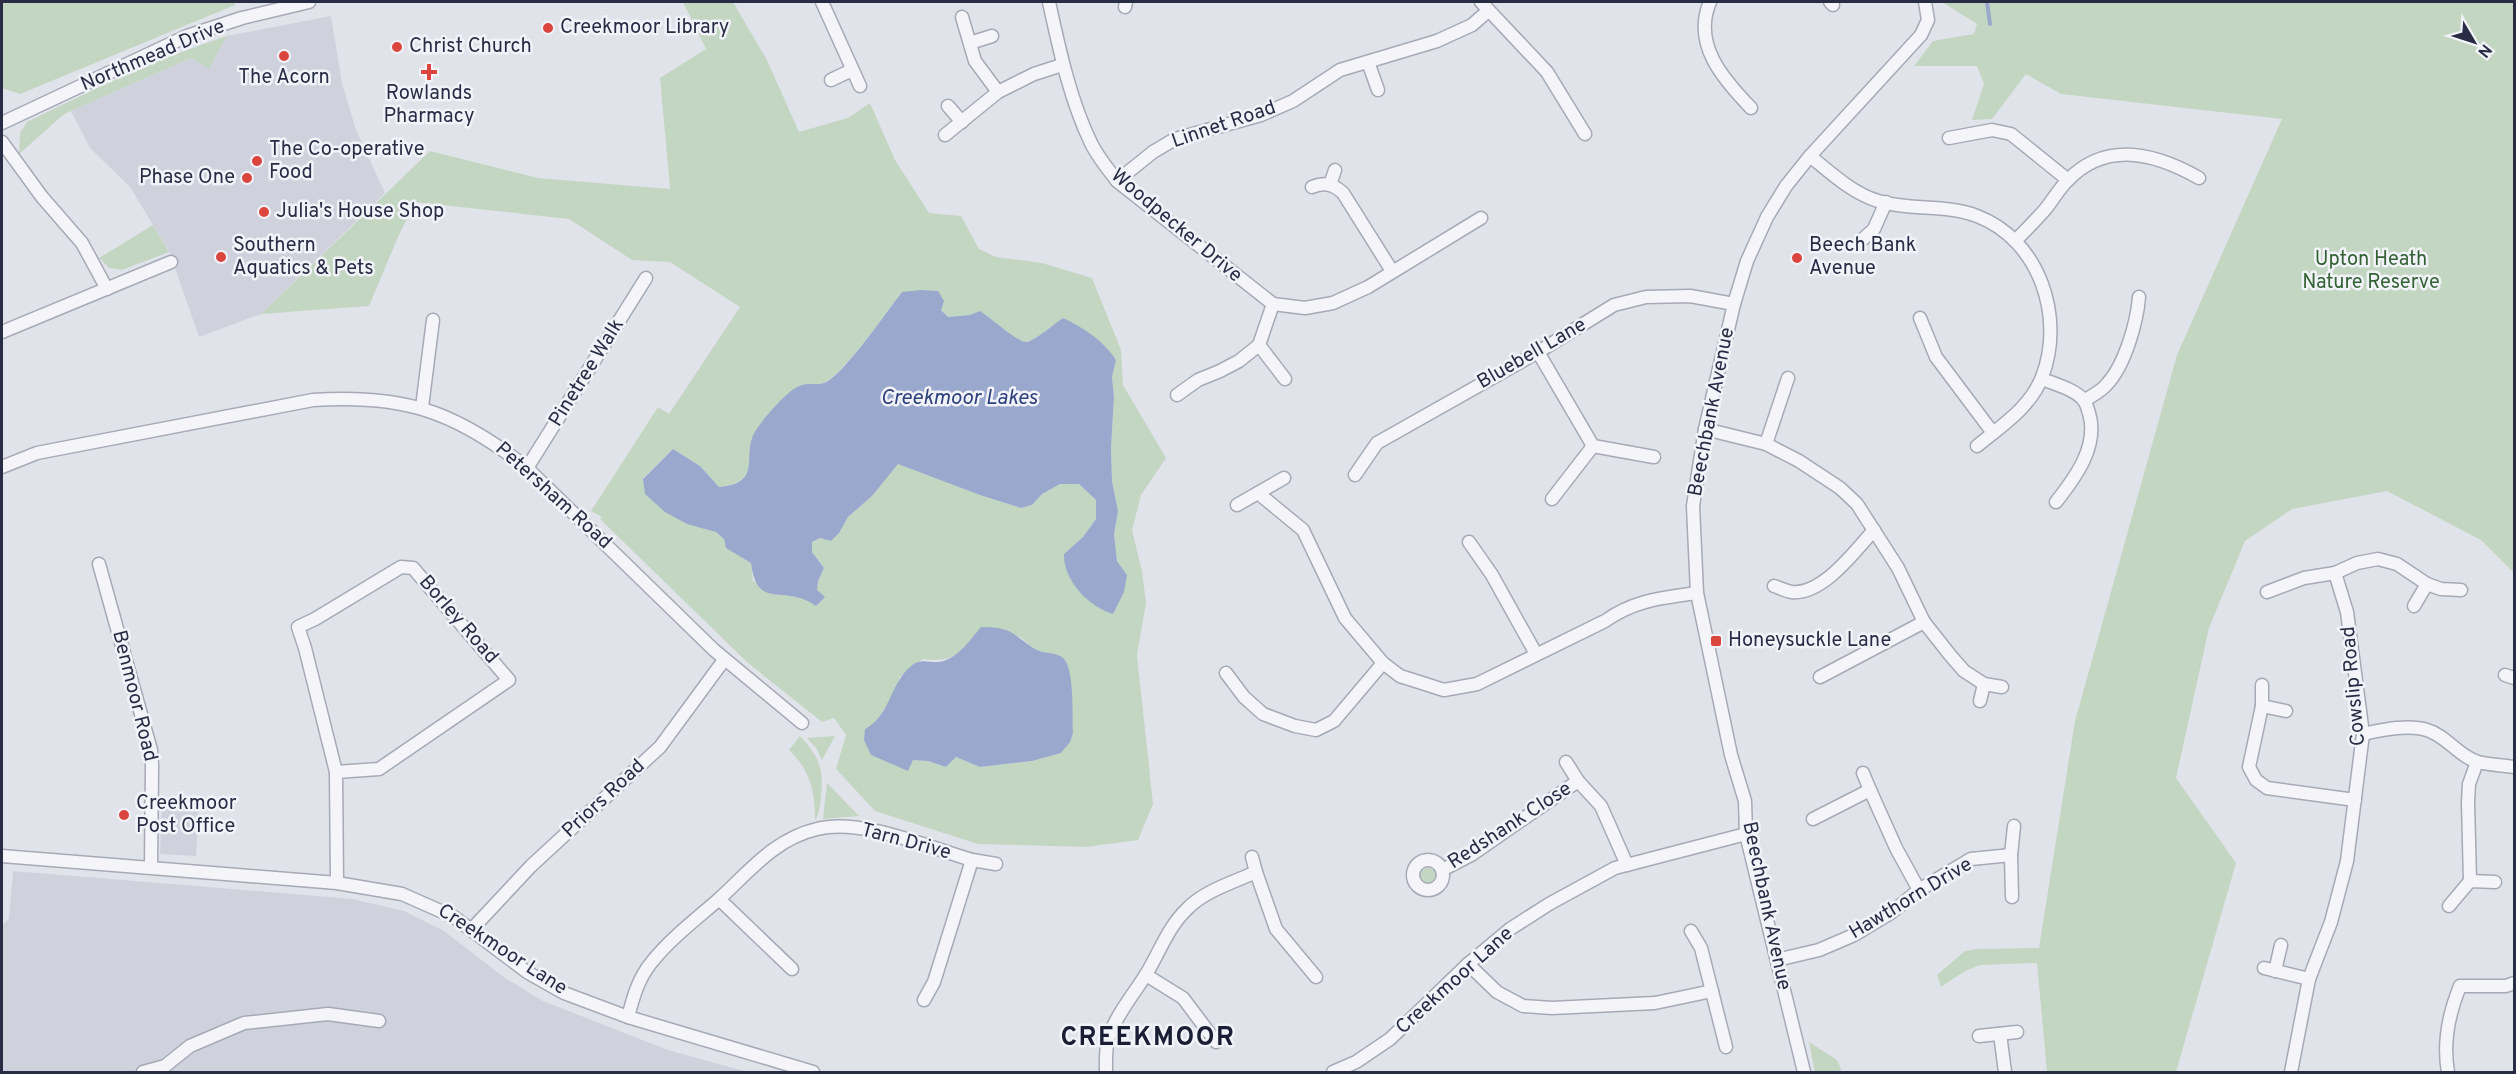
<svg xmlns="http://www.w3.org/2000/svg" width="2516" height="1074" viewBox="0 0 2516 1074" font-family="Overpass,sans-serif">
<rect width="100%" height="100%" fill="#e1e3eb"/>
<g fill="#cfd2dd">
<path d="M331,16l11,67 14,47 29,63 -124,121 -62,23 -30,-86 -39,-64 -40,-39 -19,-37 120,-53 18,11 18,-33z"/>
<path d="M162,802l37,3 -3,51 -36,-2z"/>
<path d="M13,871l340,28 51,12 40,20 61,47 38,23 125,49 80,22h-746v-147l7,-6z"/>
</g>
<g fill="#c3d6c2" fill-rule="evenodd">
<path d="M2,2h232l1,3 -215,89 -18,-6z"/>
<path d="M683,2h50l34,58 32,72 49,-14 22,-15 25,57 34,53 32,3 18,33 17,8 46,6 50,15 29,72 2,35 43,73 -25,37 -9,35 10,41 4,32 -9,52 16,149 -15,36 -52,7 -108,-3 -103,-33 -39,-42 10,-34 -12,-17 -12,4 -74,-59 -148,-144 2,-2 -11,-6 67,-104 11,7 71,-107 -70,-45 -38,-2 -63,-41 -154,-17 -17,35 -29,69 -108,8 169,-163 108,27 132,11 -10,-111 46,-29zM902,292l39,18 7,7 22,-2 10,-3c11,6 38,32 47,30 9,-2 28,-19 36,-24l53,42 -4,17 2,20 -3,51 1,33 6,30 -4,23 3,27 10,14 -63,-21 19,-17 13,-18v-19l-17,-16h-19l-18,10 -10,11 -11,3 -41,-13 -82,-32 -26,33 -24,21 -9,16 -8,8 -11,-3 -8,4v10l12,16 -6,13 -1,9 -11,9 -9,-4h-20l-24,-14 -2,-18 -35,-31 -13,-4 -60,-50 30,-29 27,17 19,21c27,-3 32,-14 31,-39l55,-64c8,1 15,2 22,-3 21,-13 58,-67 75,-89zM982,627l38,10 17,14 24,6v96l-29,8 -52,6 -24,-10 -10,10 -18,-6 -15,-1 -48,-31 10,-5 20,-32 5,-15 23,-18c33,5 38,-9 59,-32z"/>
<path d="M1942,2h572v571l-33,-33 -94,-49 -95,18 -47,32 -36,87 -33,150 60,85 -60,209h-129l-10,-109 -57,2 -15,6 -24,16 -4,-12 28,-24 12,-2 62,-1 36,-227 102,-366 105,-236 -221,-25 -35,-20 -34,45 -20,1 12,-36 -7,-18h-63l19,-25 41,-7 3,-10z"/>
<path d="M227,36l-18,33 -18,-11 -120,53 -8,4 -44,39 1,-21 7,-11c65,-32 131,-64 200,-86z"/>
<path d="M153,225l16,27 -47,18 -13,-2 -10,-10z"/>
<path d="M800,736c19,21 24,32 21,61 -1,9 -1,15 -6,23 0,-29 -5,-50 -26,-70z"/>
<path d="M835,736l-13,24 -6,-12 -9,-10z"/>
<path d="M827,783l32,33 -36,3z"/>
<circle cx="1428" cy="877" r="9"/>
<path d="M1809,1042l28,18 4,9 -1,3h-25z"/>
</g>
<g fill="#9aa8ce">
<path d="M921,290l17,1 6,10 -3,9 7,7 22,-2 10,-4c10,6 38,32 47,31 9,-2 28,-19 36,-24 21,10 40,22 53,42l-4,17 2,20 -3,51 1,33 6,30 -4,23 3,27 10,14 -3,17 -11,22c-24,-7 -50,-34 -49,-60l19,-17 13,-18v-19l-17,-16h-19l-18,10 -10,11 -11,3 -41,-13 -82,-31 -26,32 -24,21 -9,16 -8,8 -11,-3 -8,4v10l12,16 -6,13 -1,9 8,7 -9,9c-32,-23 -59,6 -65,-43l-25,-15 -2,-9 -8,-7 -29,-8 -22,-12 -20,-18 -2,-15 30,-30 27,17 19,21c46,-4 21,-33 37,-57 8,-12 33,-42 46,-45 9,-3 17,2 26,-4 22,-15 56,-66 74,-89z"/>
<path d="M981,627c31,0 31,7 54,22 8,5 19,3 27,8 13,9 10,59 11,76l-3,9 -9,11 -29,8 -52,6 -24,-10 -10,10 -18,-6 -15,-1 -5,11 -37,-16 -7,-15 1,-11c25,-13 25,-45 45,-62 12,-11 21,-2 34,-6 16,-6 26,-21 37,-34z"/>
</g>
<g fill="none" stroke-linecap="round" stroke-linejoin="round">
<path stroke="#9aa8ce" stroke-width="4" d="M1987,2l3,22"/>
<defs>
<g id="street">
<path d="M822,2l38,84"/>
<path d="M1049,2c10,46 21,98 42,141 6,13 17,26 26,38l156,123 32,4 28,-5 35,-16 113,-69"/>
<path d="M1481,2l66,70 38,62"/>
<path d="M1710,2c-18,42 13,77 41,106"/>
<path d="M1830,2l3,3"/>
<path d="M1125,7l1,-5"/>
<path d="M962,17l13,44 23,31"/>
<path d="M970,43l22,-7"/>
<path d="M1368,62l10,28"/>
<path d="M831,80l21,-10"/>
<path d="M948,106l14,16"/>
<path d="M2,123l185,-87 55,-18 67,-16"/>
<path d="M945,135l53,-43 36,-18 28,-9"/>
<path d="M1949,138l43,-8 19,4 57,46"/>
<path d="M2,142l40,55 40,46 25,46"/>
<path d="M1810,156c21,17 42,37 68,45 32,10 68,3 99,15 63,24 88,102 65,161 -12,31 -41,49 -65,69"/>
<path d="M1117,181l36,-29 22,-13 86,-24 32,-14 47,-31 97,-29 35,-16 16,-14"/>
<path d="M1330,185l5,-15"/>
<path d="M1312,187c13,-5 21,-3 31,6l49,78"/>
<path d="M1862,240l12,-11 12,-27"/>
<path d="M2015,241c9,-9 18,-18 26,-27 10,-10 16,-23 26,-33 39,-41 88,-28 132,-3"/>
<path d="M1273,304l-14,41 26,34"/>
<path d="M1920,318l16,39 57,76"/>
<path d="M2,332l169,-70"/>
<path d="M1538,352l55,94 61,11"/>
<path d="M2042,379c13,5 32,10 42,21 2,3 4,10 5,13 10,33 -14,65 -33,89"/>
<path d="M1177,395l21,-15 22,-9 19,-10 20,-16"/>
<path d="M2084,401c7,-5 18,-10 23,-17 18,-19 30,-62 32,-87"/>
<path d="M422,407l11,-87"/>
<path d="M1705,429l61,15 33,17 41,27 17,16 41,64 26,54 26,33 14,16 20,13 18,3"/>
<path d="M1766,444l22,-66"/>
<path d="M2,467l35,-14 276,-53c92,-6 143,12 214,68l187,182 88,73"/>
<path d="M527,468l119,-190"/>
<path d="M1355,475l22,-32 161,-91 76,-47 32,-8 44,-1 44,8"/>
<path d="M1258,493l45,37 42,88 38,45 17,13 44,14 33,-6 128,-63c29,-21 57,-23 92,-28"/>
<path d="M1552,499l41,-53"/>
<path d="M1237,505l47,-27"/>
<path d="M1469,542l23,33 44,79"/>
<path d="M99,564l52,186 1,15 -1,102"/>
<path d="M1774,586c6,2 12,5 18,6 31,3 64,-42 82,-62"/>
<path d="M2267,592l37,-14 31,-5 22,-10 21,-4 19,5 30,20"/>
<path d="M2414,606l13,-22 14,5 20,1"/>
<path d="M1226,673l18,24 19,17 32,12 21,4 18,-9 49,-58"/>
<path d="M2505,675l9,3"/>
<path d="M1820,677l104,-55"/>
<path d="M2262,685v21l-13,61 7,13 11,8 88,12"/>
<path d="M1980,701l4,-17"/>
<path d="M2262,706l24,5"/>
<path d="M2363,734c19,-4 45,-10 64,-4 20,6 31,26 51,32 11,3 25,3 36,5"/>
<path d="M1566,762l12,19"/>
<path d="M336,772l43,-3 130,-89 -96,-112 -12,-1 -86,52 -17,8 7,21 31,124 1,111"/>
<path d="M1863,773l7,17"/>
<path d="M1813,819l57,-29 26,58 23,42"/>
<path d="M2,856l335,27 65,11 52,23 73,55 37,21 64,24 185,55"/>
<path d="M1252,857l4,15"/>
<circle cx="1428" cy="875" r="15"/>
<path d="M972,860l24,4"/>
<path d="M1442,870l29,-15 107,-74 23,25 26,59"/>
<path d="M2470,881l-2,-79 1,-18 8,-22"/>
<path d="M2012,897l-1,-42 3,-29"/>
<path d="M719,899l73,70"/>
<path d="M2449,906l21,-25 25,1"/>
<path d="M472,929l59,-63 129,-119 64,-87"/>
<path d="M1691,931l10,17 25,99"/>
<path d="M1777,960l42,-10 35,-15 38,-23 27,-22 52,-31 40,-4"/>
<path d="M1468,964l29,28 26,14 29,2 103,-5 57,-12"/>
<path d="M2264,968l45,11"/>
<path d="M2275,971l6,-26"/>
<path d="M1146,975l37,23 33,44"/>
<path d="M628,1017c5,-19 10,-38 23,-54 19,-24 44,-43 67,-63 31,-28 56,-61 99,-71 45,-11 111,18 155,31l-38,122 -10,18"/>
<path d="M2000,1034l5,38"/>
<path d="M1979,1036l38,-4"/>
<path d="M143,1072l22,-6 25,-20 54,-23 84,-9 51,7"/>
<path d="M1106,1072c0,-12 -1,-24 3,-36 8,-22 24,-41 36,-60 14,-22 22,-48 42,-67 17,-18 47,-27 69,-37l20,57 40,48"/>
<path d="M1333,1072l23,-10 34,-23 78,-75 42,-35 39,-25 66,-36 131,-34"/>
<path d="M1804,1072l-58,-238 -1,-33 -14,-46 -34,-162 -4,-87 12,-77 29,-125 13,-43 20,-44 19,-31 24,-30 111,-121 7,-15 -3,-18"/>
<path d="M2291,1072l18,-93 22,-57 16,-61 16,-127 -16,-122 -12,-39"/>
<path d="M2448,1072c-5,-28 1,-59 12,-86h46l8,-3"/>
</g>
</defs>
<use href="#street" stroke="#a6a9b6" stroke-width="15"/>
<use href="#street" stroke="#f5f5f9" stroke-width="12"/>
</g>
<g fill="#da453d" stroke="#f1f3f8" stroke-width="2">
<circle cx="548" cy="28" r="6"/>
<circle cx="397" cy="47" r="6"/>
<circle cx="284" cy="56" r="6"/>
<path d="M426 63h6v6h6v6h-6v6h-6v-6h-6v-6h6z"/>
<circle cx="257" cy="161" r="6"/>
<circle cx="247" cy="178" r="6"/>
<circle cx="264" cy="212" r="6"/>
<circle cx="221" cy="257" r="6"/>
<circle cx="1797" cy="258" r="6"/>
<rect x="1710" y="635" width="12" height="12" rx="3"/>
<circle cx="124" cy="815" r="6"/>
</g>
<g text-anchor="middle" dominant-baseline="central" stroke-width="5" stroke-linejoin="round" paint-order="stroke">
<g font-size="20" fill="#282d45" stroke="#f1f3f8" text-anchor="start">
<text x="560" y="28">Creekmoor Library</text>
<text x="409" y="47">Christ Church</text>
<text x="284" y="78" text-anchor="middle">The Acorn</text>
<text x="429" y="94" text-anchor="middle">Rowlands<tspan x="429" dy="23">Pharmacy</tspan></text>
<text x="269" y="150">The Co-operative<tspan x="269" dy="23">Food</tspan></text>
<text x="235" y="178" text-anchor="end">Phase One</text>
<text x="276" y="212">Julia's House Shop</text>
<text x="233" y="246">Southern<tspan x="233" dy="23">Aquatics &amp; Pets</tspan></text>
<text x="1809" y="246">Beech Bank<tspan x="1809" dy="23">Avenue</tspan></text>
<text x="1728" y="641">Honeysuckle Lane</text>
<text x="136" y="804">Creekmoor<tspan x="136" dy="23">Post Office</tspan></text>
</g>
<g font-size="20" fill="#282d45" stroke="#f1f3f8">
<text transform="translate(153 56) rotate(-23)">Northmead Drive</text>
<text transform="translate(1224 125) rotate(-19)">Linnet Road</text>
<text transform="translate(1176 226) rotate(40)">Woodpecker Drive</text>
<text transform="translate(1532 354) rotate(-30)">Bluebell Lane</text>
<text transform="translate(587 373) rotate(-58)">Pinetree Walk</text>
<text transform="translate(1712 412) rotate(-79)">Beechbank Avenue</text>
<text transform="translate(553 496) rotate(42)">Petersham Road</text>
<text transform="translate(458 620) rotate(49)">Borley Road</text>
<text transform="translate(2354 686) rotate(-95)">Cowslip Road</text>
<text transform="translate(134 696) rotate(76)">Benmoor Road</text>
<text transform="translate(604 799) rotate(-43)">Priors Road</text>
<text transform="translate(1510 826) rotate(-33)">Redshank Close</text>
<text transform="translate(906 842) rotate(15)">Tarn Drive</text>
<text transform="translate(1911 899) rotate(-31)">Hawthorn Drive</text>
<text transform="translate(1766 906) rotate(78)">Beechbank Avenue</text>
<text transform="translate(502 950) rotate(33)">Creekmoor Lane</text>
<text transform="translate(1455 981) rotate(-42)">Creekmoor Lane</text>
</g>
<g font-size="20" fill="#346235" stroke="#f1f3f8">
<text x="2371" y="260">Upton Heath<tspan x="2371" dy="23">Nature Reserve</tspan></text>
</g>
<g font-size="21" font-style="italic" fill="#2e417c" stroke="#f1f3f8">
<text x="959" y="398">Creekmoor Lakes</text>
</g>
<g font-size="26" font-weight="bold" letter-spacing="1.5" fill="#1a1e35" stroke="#f1f3f8">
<text x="1148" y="1038">CREEKMOOR</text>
</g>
</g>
<rect width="2516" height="1074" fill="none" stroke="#282d45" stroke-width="6"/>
<g transform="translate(2474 42) rotate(129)" stroke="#f1f3f8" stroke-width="4.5" paint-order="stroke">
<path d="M0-4.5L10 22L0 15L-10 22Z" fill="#282d45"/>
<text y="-9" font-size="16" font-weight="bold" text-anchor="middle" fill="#282d45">N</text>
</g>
</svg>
